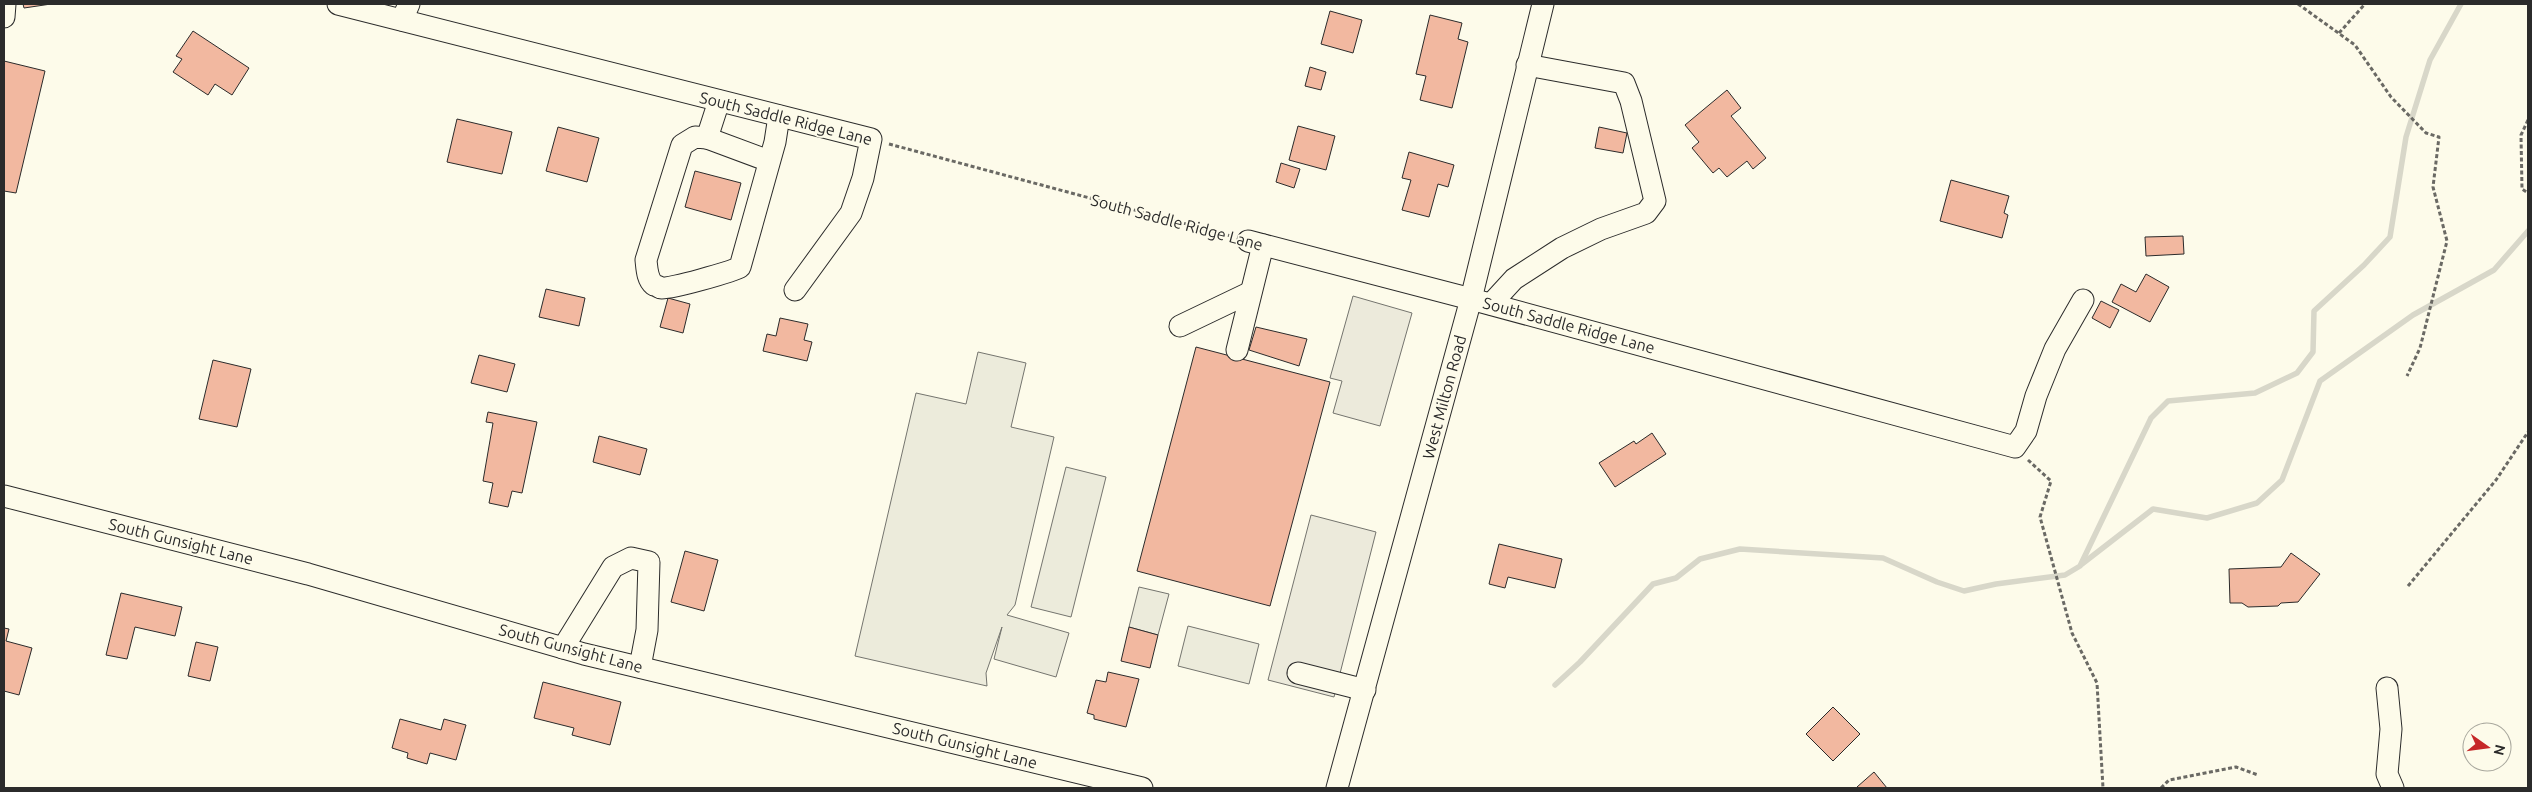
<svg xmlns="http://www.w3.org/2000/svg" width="2532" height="792" viewBox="0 0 2532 792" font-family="Ubuntu,sans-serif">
<rect width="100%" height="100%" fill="#fdfbea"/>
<g fill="#ecebdb" stroke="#74746e">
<path d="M978,352l48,11 -15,64 43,10 -39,168 -8,10 62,18 -13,44 -62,-18 8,-32 -16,46 1,13 -132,-30 61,-263 50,11z"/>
<path d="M1066,467l40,10 -35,140 -40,-10z"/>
<path d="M1139,587l30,7 -11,41 -29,-8z"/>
<path d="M1188,626l71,18 -10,40 -71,-18z"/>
</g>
<g fill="#eceadb" stroke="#74746e">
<path d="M1353,296l59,17 -32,113 -47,-13 9,-32 -12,-3z"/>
<path d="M1311,515l65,17 -42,165 -66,-17z"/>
</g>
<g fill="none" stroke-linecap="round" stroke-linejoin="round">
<g stroke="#d8d7c9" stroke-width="5.5">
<path d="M2082,564l71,-55 54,9 50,-15 25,-23 38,-99 93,-66 81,-45 34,-39"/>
<path d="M1555,685l25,-23 73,-78 23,-6 24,-19 40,-10 143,9 54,24 27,9 32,-7 69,-9 15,-9 71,-148 17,-17 87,-8 42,-20 16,-21 1,-41 50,-46 26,-28 16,-100 24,-77 31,-56"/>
</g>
</g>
<g fill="#f2b8a0" stroke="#2b2b2b">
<path d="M23,4h28l-27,4z"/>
<path d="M1330,11l32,9 -9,33 -32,-9z"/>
<path d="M1430,15l32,8 -4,16 10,3 -16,66 -32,-8 6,-24 -10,-2z"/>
<path d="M193,31l56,37 -17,27 -17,-11 -7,11 -35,-23 9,-13 -6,-3z"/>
<path d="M4,61l41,10 -29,122 -12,-2z"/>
<path d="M1310,67l16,5 -5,18 -16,-4z"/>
<path d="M1727,90l14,18 -10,8 35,42 -13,11 -6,-8 -20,16 -8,-9 -6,5 -21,-25 7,-6 -14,-17z"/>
<path d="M457,119l55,13 -10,42 -55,-12z"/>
<path d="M1298,126l37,10 -9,34 -37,-10z"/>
<path d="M558,127l41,11 -12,44 -41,-11z"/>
<path d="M1599,127l28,6 -4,20 -28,-5z"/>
<path d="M1409,152l45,13 -6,22 -10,-3 -9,33 -27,-7 9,-30 -9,-2z"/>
<path d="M1281,163l19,6 -6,19 -18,-6z"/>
<path d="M695,171l46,12 -10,37 -46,-13z"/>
<path d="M1951,180l58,16 -5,17 4,2 -6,23 -62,-17z"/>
<path d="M2183,236l1,18 -38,2 -1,-19z"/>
<path d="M2146,274l23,13 -19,35 -38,-20 9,-18 15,8z"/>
<path d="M546,289l39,9 -6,28 -40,-9z"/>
<path d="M668,298l22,6 -7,29 -23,-6z"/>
<path d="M2101,301l18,9 -9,18 -18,-10z"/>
<path d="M780,318l28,6 -4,16 8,2 -5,19 -44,-10 4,-17 9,2z"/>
<path d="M1256,327l51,12 -8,27 -50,-16z"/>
<path d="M1196,347l134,35 -60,224 -133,-35z"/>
<path d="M479,355l36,9 -8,28 -36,-9z"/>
<path d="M213,360l38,9 -14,58 -38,-8z"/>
<path d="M488,412l49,10 -15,71 -10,-2 -4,16 -19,-4 4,-20 -10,-2 10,-58 -7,-1z"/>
<path d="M1652,433l14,21 -51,33 -16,-24 35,-22 2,3z"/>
<path d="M599,436l48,13 -7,26 -47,-13z"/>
<path d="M1499,544l63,15 -7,29 -47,-11 -3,11 -16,-4z"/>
<path d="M685,551l33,9 -14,51 -33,-9z"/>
<path d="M2291,553l29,21 -22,28 -17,1 -3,3 -30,1 -6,-4h-12l-1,-34 52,-2z"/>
<path d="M121,593l61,14 -7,29 -40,-9 -8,32 -21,-4z"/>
<path d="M1129,627l29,8 -8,33 -29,-7z"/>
<path d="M4,628l5,1 -3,12 26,7 -13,47 -15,-4z"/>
<path d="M196,642l22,5 -8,34 -22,-5z"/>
<path d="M1108,672l31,7 -13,48 -32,-8v-4l-7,-2 9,-33 10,2z"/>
<path d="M543,682l78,20 -11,43 -38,-10 2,-7 -40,-10z"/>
<path d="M1833,707l27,27 -27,27 -27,-27z"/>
<path d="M400,719l41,11 3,-11 22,6 -10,35 -26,-7 -3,11 -20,-6 1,-5 -16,-5z"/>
<path d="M1874,772l13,16h-28l-2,-1z"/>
</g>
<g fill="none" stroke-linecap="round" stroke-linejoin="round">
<defs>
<g id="minor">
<path d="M338,4l533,135 -8,39 -12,35 -56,77"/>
<path d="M4,17l1,-13"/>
<path d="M402,20l7,-16"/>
<path d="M707,138l12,-37"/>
<path d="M769,161l-62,-23 -12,-1 -13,8 -36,115c1,9 1,19 8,25 1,0 7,3 7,3 7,2 73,-17 79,-21l35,-125 4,-26"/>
<path d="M1248,241l223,58 544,148 11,-16 10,-35 19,-47 28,-49"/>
<path d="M1491,304l23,-25 48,-31 39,-19 45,-16 9,-12 -24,-100 -7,-18 -97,-18"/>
<path d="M1180,326l71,-34"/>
<path d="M1237,350l26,-105"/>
<path d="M4,496l304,78 276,80 558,134"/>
<path d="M563,648l50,-81 18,-9 18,4 -2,68 -7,37"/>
<path d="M1298,673l67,17"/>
<path d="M2387,688l4,41 -4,45 6,14"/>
<path d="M1337,788l134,-489 72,-295"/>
</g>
</defs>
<use href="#minor" stroke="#2b2b2b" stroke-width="23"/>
<g stroke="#6a6964" stroke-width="3" stroke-dasharray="4 2.5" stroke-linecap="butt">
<path d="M2298,4l57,41 36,52 35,36 13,4 -6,50 14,54 -27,107 -13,28"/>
<path d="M2339,33l26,-29"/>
<path d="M2528,120l-7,15 1,54 6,4"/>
<path d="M889,144l342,92"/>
<path d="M2028,460l23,21 -11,36 32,116 25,50 6,105"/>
<path d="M2408,586l88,-106 32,-48"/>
<path d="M2161,788l8,-8 67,-13 22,8"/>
</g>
<use href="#minor" stroke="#fdfbea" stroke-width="21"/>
</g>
<g text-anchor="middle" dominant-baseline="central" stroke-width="4" stroke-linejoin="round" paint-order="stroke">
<g font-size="16" fill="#2b2b2b" stroke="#fdfbea">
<text transform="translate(786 118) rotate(14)">South Saddle Ridge Lane</text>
<text transform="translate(1177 222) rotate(15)">South Saddle Ridge Lane</text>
<text transform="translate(1569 325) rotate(15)">South Saddle Ridge Lane</text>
<text transform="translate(1444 397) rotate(-75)">West Milton Road</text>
<text transform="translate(181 541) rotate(14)">South Gunsight Lane</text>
<text transform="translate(571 648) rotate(15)">South Gunsight Lane</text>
<text transform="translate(965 745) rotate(14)">South Gunsight Lane</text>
</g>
</g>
<rect width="2532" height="792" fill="none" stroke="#2b2b2b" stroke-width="10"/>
<g transform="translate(2487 747) rotate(104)"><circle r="24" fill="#fdfbea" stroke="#a9a89e"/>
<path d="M0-4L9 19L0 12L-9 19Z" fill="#c62828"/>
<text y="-8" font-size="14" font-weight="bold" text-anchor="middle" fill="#2b2b2b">N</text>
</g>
</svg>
